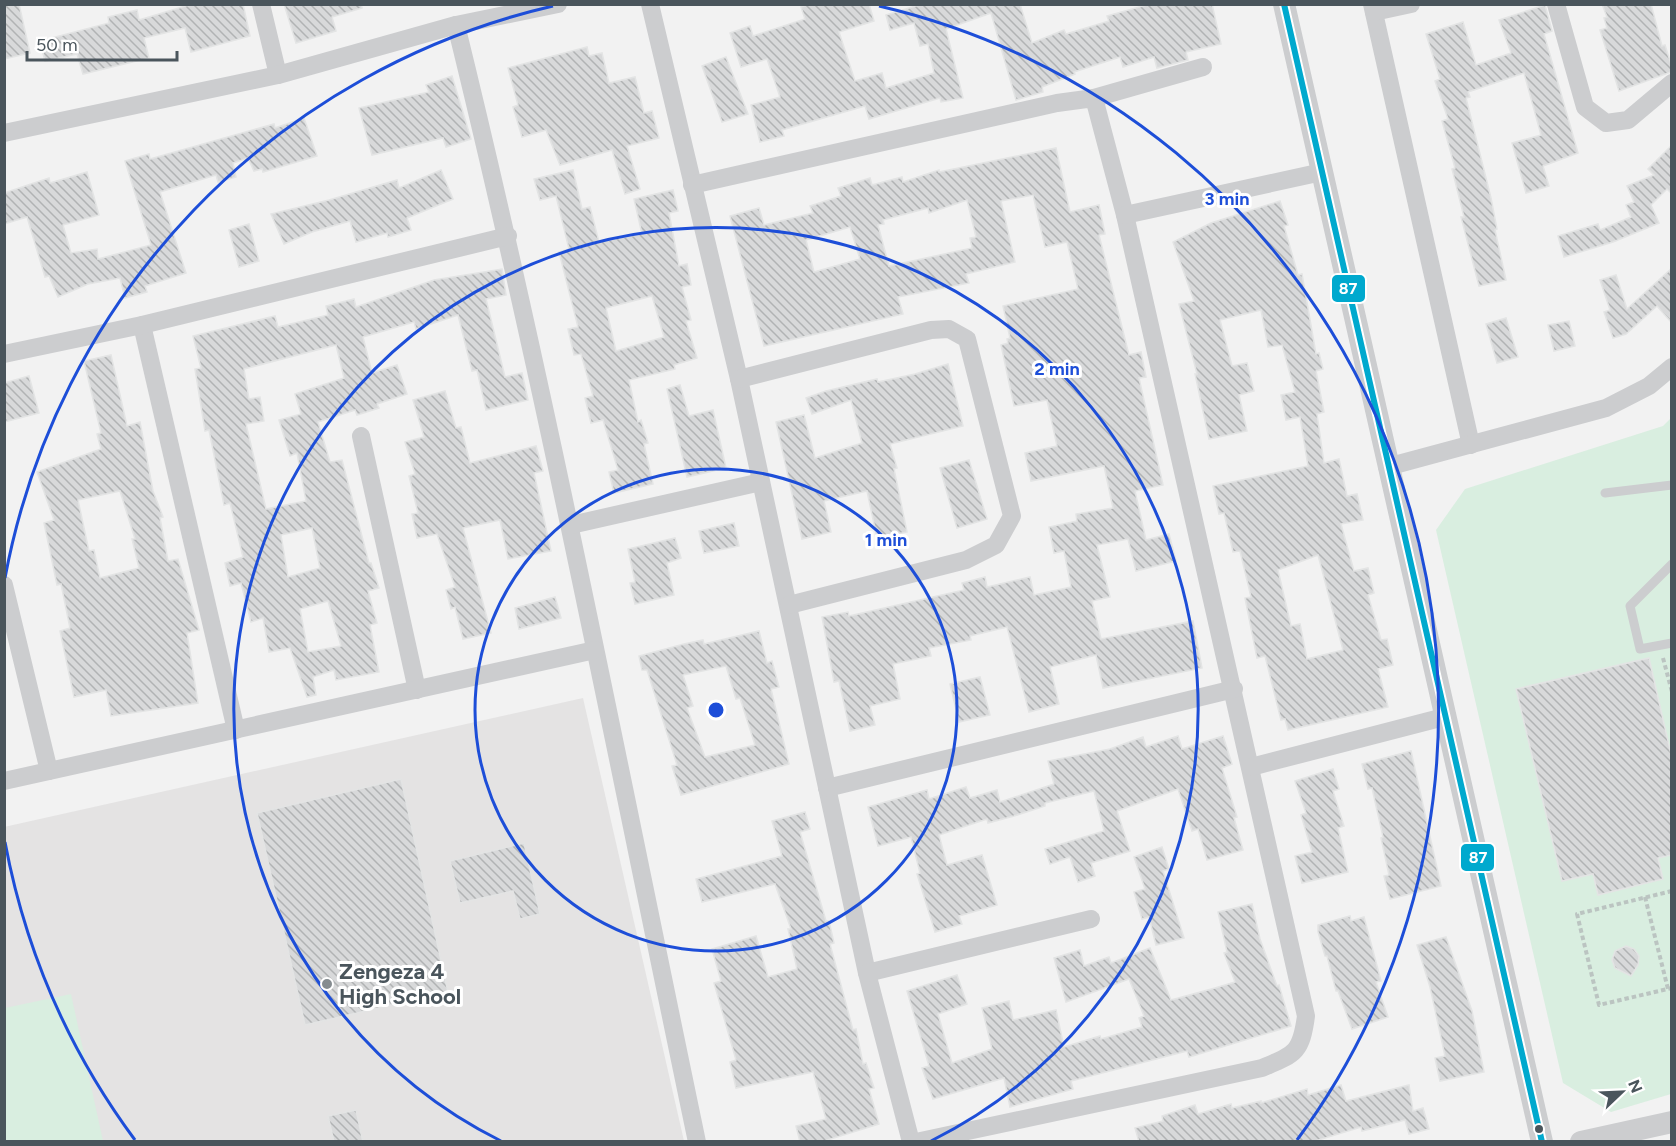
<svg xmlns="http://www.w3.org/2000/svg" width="1676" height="1146" viewBox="0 0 1676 1146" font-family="Figtree,sans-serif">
<defs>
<pattern id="building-back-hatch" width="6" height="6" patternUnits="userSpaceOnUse" patternTransform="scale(1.5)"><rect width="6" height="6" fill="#d8d9da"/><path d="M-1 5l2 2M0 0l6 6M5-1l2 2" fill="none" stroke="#b1b3b4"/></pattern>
</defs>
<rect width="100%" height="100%" fill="#f2f2f2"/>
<path fill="#e4e3e3" d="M583,698l101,443h-679l-1,-314z"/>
<g fill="#d9eee0">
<path d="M1671,418v676l-60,18 -48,-29 -127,-553 29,-41 198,-63z"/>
<path d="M71,994l32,147h-98v-133z"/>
</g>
<g fill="url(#building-back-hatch)" stroke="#e3e4e4" stroke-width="1.5" fill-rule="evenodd">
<path d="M4,4h15l11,49 -26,6z"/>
<path d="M192,4h51l7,32 -59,16 -6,-24 -41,10 5,20 -66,16 -6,-20 -32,7 -5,-20 69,-18 -1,-6 29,-7 2,10z"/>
<path d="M284,4h77l1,4 -30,9 4,14 -40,12z"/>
<path d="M810,4h59l5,17 -35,11 16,49 27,-8 4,15 48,-15 -6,-29 -8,2 -6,-23 -24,7 -4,-15 36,-11h98l12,39 32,-13 2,4 43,-13 -2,-5 43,-12h62l9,40 -35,8 2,8 -31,8 -3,-11 -31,10 -3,-10 -46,15 1,2 -33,13 1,5 -27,8 -25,-87 -45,16 17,69 -22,4 -1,-4 -71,21 -4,-13 -83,24 2,6 -24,6 -9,-37 29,-8 -13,-38 -26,8 -11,-34 20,-7 3,10 52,-17 -4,-12z"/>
<path d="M1602,4h49l11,42 3,-1 6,19v8l-52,19 -19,-61 7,-2 -3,-10 3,-1z"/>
<path d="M1545,5l7,26 -8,3 34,119 -35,13 6,20 -23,7 -14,-50 29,-8 -17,-62 -56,19 2,5 -4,1 25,100 6,31 -2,1 11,50 -27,6 -18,-69h3l-12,-48 3,-1 -13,-47 6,-2 -13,-38 5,-2 -14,-45 37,-12 13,43 35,-12 -12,-33z"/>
<path d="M587,47l2,9 13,-3 7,30 26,-6 9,36 8,-2 7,27 -32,8 13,43 -15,5 -13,-44 -52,15 -14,-35 -24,7 -9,-30 5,-2 -10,-37z"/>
<path d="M726,57l22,57 -26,8 -20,-56z"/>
<path d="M452,76l19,63 -25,8 -3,-9 -71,17 -13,-47 70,-16 -3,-7z"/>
<path d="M304,118l13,38 -54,16 -1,-3 -8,2 -6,-13 -15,5 3,14 -18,5 -2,-7 -56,17 26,81 -41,13 2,6 -22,6 -5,-20 -32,6 -30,13 -9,-21 -4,1 -18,-60 -23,7v-31l45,-15 1,5 37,-11 12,43 -36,10 8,28 26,-4 1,10 53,-14 -26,-84 24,-7 1,5 124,-35 1,4z"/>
<path d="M1671,146v47l-4,-4 -16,16 8,18 -46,19 -49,15 -6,-21 40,-12 2,6 31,-13 -5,-12 8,-3 -7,-16 27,-11 -6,-6z"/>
<path d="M1056,148l14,64 29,-7 6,29 -6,1 30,120 12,-3 5,25 -7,1 24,107 -28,6 11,49 23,-6 7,27 -40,10 -8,-32 -31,6 13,52 -18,4 9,38 92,-18 9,47 -99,20 -7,-33 -46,12 9,37 -30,8 -22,-85 -37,9 1,4 -42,8 2,8 -38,8 7,35 -30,7 5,19 -25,6 -11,-50 -5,1 -12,-65 26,-5 1,4 115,-26 -2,-7 23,-6 2,10 43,-10 4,18 37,-8 -7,-36 -10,2 -5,-26 28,-6 -1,-7 37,-6 -9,-42 -73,15 -6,-28 32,-7 -10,-46 -33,6 -13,-61 7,-2 -1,-4 3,-1 -7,-32 75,-17 -11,-47 -22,5 -12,-52 -32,6 14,61 -49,12 3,9 -71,14 5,17 -139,32 -34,-130 29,-8 5,17 49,-12 -3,-7 31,-10 -3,-8 32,-10 2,7 30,-8 1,5 36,-12v2zM967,200l9,37 -6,1 2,10 -83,18 -11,-41 6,-1 -1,-4 45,-12 1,5zM850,227l10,32 -46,13 -8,-32z"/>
<path d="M441,170l12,29 -46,19 4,12 -23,7 -1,-4 -31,9 -6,-21 -38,11 -28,12 -13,-30 58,-14 68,-20 2,8z"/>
<path d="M573,170l9,39 8,-2 9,35 43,-8 -8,-35 39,-9 5,21 -9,2 10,53 8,-2 4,21 -9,2 9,33 -5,1 11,37 -23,7 1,4 -46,11 9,42 3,-2 7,23 -4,1 9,40 -39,9 -5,-21 9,-2 -15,-50 -12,3 -6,-25 8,-2 -12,-42 -7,1 -6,-26 10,-2 -19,-75 10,-3 -13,-53 -16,4 -6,-21zM652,296l12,41 -48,14 -10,-43z"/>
<path d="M1280,201l8,24 -4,1 14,49 4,-1 14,80 3,-1 4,16 -7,2 8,41 -7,2 7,49 15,-4 8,37 10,-2 6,26 -22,4 13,47 14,-3 6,25 -6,2 13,45 6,-1 6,26 -15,4 10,38 -100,23 -3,-11 -4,1 -16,-64 -8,2 -12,-60 6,-1 -11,-46 -7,1 -9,-39 -5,1 -6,-28 95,-20 -8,-49 -14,3 -5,-25 14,-3 -13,-47 -14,2 -7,-37 -41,10 12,46 15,-3 7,28 -15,4 8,36 -38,8 -14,-65h2l-18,-70 15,-3 -21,-59 38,-19zM1318,555l25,95 -36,9 -7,-35 -9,2 -13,-56z"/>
<path d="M249,224l10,37 -20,6 -10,-37z"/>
<path d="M502,269l4,26 -20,4 19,78 17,-4 6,27 -42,10 -9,-40 -5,1 -14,-56 -42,14 -2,-7 -51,15 9,36 25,-8 10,29 -30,10 2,4 -22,7 -2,-5 -37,12 12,40 12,-2 27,103h2l8,25 -11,3 9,32 -7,2 9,47 -43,8 -2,-10 -21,7 3,18 -9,2 -17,-49 -21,4 -6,-34 -12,4 -10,-39 -11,3 -5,-23 18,-6 -13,-54 -6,2 -15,-75 -4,1 -10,-62 6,-1 -8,-32 82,-20 3,11 50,-12 -2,-9 28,-7 2,8 78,-27zM336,345l8,33 -49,16 6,20 -22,6 11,36 7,-3 9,48 -40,8 -20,-85 18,-3 -4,-24 -11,2 -5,-30zM312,528l8,40 -32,9 -7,-42zM328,601l13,45 -33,6 -8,-43z"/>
<path d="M1671,269v53l-14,-16 -31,28 -13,4 -9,-26 6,-2 -10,-30 16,-5 11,34z"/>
<path d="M1506,318l12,39 -21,6 -11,-39z"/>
<path d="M1569,321l6,25 -21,5 -6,-26z"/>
<path d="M111,355l16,71 13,-4 13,69 10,26 -3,1 8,43 10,-2 21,71 -12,3 11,70 -87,13 -5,-26 -32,7 -14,-66 10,-3 -9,-44 -4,1 -13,-62 10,-3 -17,-48 64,-23 -4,-15 4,-1 -17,-72zM120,491l15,48h-3l7,29 -39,10 -6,-28 -5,1 -11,-51z"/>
<path d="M948,364l15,62 -73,18 7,24 -3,1 13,63 -30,6 -10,-47 -43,10 7,31 -29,7 -26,-117 28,-7 11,43 47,-15 -11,-43 -39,14 -6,-16 20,-7 51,-12 1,3 37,-8z"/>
<path d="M29,376l10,37 -35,9v-39z"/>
<path d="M680,385l9,31 24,-6 13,58 -39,9 -20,-88z"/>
<path d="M445,391l11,37 5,-1 9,36 66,-17 7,25 -9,2 17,78 -43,8 -8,-39 -37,8 28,105 -28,6 -8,-32 -4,2 -5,-19 9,-3 -18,-53 -20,4 -5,-24 6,-1 -9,-37 6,-2 -10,-32 19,-5 -11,-37z"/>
<path d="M969,460l18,59 -30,9 -17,-60z"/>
<path d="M734,523l5,23 -35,7 -5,-22z"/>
<path d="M675,538l6,20 -14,5 7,32 -39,9 -5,-21 5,-1 -7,-33z"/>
<path d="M555,597l6,21 -42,11 -4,-21z"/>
<path d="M759,631l8,32 5,-2 7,26 -8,2 18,75 -108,31 -9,-29 5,-1 -30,-95h-5l-3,-14 45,-12 19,-4 1,4zM726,666l10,33 4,-1 15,47 -50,12 -18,-49 6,-2 -10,-31z"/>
<path d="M1649,658l22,96v101l-13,3 5,21 -65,16 -5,-21 -31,7 -46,-192z"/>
<path d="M980,677l10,38 -31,7 -9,-38z"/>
<path d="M1178,736l4,13 41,-13 9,28 -10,4 15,49 -3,1 9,32 -36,10 -9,-31 -6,2 -14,-42 -61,22 13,40 -39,12 4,13 -17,6 -8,-25 -20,7 -5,-15 59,-18 -10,-40 -49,12v3l-31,10 -26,7 -1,-4 -48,16 8,30 35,-10 15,50 -38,11 3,8 -27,8 -18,-58 3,-1 -9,-36 -33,9 -10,-39 59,-17 2,9 37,-12 4,11 27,-8 3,12 54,-18 -6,-23 62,-12 33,-12 3,10z"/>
<path d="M1411,751l30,135 -51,13 -6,-23 5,-1 -8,-37 2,-1 -11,-49 -4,1 -6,-25z"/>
<path d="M1333,769l6,20 -6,2 11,35 -6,2 10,44 -46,11 -7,-27 17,-4 -11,-37 5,-2 -11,-32z"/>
<path d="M401,779l47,213 -143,33 -48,-212z"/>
<path d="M805,812l5,17 -10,3 26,89h3l5,22 -4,1 23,86 3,-1 7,35 3,-1 8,25 -5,1 10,35 -58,18h-21l-4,-16 30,-7 -13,-47 -77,16 -6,-26 6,-2 -22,-77 7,-2 -9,-32 44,-13 12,41 29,-8 -9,-40h3l-16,-45 -73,18 -6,-23 86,-23 -10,-35z"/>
<path d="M524,843l16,71 -20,5 -7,-28 -53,12 -10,-42z"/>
<path d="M1162,847l7,22 -6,2 21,67 -28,7 -7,-28 -7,2 -8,-27 11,-3 -11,-32z"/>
<path d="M1252,904l8,35 17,47 2,-1 12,41 -102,31 -2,-6 -116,30 2,8 -63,18 -6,-29 -71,21 -11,-31 7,-2 -22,-75 50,-16 10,29 -29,10 14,49 40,-14 -10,-41 27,-7 4,19 43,-10 8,37 36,-11 1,3 41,-12 -3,-9 5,-2 -15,-37 -63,23 -12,-44 26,-8 4,16 25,-9 2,6 39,-15 21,52 44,-12 20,-6 -11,-29 3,-1 -9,-40z"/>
<path d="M1350,916l1,5 13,-4 17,64 -5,1 12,35 -36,12 -14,-38h-2l-9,-35h-2l-7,-24v-7z"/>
<path d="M1446,937l26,74 12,61 -44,9 -5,-23 10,-2 -15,-69 -13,-42z"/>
<path d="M1626,946l8,3 5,7 -1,9 -7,11 -16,-8 -3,-8 3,-9z"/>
<path d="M1341,1085l5,16 63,-16 4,26 10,-3 6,21 -20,5 -4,-14 -43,11 -1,-4 -49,15h-173l-4,-14 28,-7 -1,-5 33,-11 3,9 33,-10 1,4 29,-7v2l46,-14 1,6z"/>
<path d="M356,1110l7,32h-29l-6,-26z"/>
</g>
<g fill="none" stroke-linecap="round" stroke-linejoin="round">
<g stroke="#bbc4c1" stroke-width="4" stroke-dasharray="4.5 3" stroke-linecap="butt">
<path d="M1663,658l9,34"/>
<path d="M1672,891l-95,23 22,91 73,-17"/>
<path d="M1645,897l23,92"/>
</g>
<g stroke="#cccdcf" stroke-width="9">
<path d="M1605,493l67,-8"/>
<path d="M1672,564l-42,42 10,43 32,-6"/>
</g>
<g stroke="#cccdcf" stroke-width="18">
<path d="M261,4l17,71"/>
<path d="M650,4l89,375 128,594 44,169"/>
<path d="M1372,4l99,441"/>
<path d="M1556,4l29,103 21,16 22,-3 44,-37"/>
<path d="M1374,12l37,-8"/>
<path d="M456,25c91,370 163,744 241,1117"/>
<path d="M1094,98l109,-31"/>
<path d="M4,133l274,-58 178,-50 102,-21"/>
<path d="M692,185l365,-82 37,-5 31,117 181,801c-5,37 -11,38 -44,52l-346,74"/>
<path d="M1125,215l197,-43"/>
<path d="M142,325l94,405"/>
<path d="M4,354l138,-29 366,-89"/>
<path d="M739,379l192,-49 18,-1 18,10 45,177 -16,29 -30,15 -177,45"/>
<path d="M361,436l56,254"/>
<path d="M1387,467l219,-59 43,-22 23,-19"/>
<path d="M571,525l190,-43"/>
<path d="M4,585l45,186"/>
<path d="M1251,767l193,-50"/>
<path d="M4,781l591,-131"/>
<path d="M827,788l407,-99"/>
<path d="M867,973l224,-54"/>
</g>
<g stroke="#cccdcf" stroke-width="22">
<path d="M1284,4l258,1138"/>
<path d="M1581,1142l91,-20"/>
</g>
<defs>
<path id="bus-1" d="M1284,4l258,1138"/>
</defs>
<use href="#bus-1" stroke="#fff" stroke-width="10"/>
<use href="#bus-1" stroke="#00a9ce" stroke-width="6"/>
</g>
<g fill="none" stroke="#1d4ed8" stroke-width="3">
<circle cx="716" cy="710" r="241"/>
<path d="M501 1141A482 482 0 1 1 931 1141"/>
<path d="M135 1140A723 723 0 0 1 5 842M5 578A723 723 0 0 1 553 6M879 6A723 723 0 0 1 1297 1140"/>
</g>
<circle fill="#858c90" stroke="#fff" stroke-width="2" cx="327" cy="984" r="6"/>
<circle fill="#4a555c" stroke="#fff" stroke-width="2" cx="1539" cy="1129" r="5"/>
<g text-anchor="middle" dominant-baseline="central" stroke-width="6" stroke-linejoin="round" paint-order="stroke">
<g font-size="22" font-weight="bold" fill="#4a555c" stroke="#fff" text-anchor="start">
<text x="339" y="971">Zengeza 4<tspan x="339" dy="25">High School</tspan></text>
</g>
</g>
<circle cx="716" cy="710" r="9" fill="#1d4ed8" stroke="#fff" stroke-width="3"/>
<g font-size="18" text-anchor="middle" font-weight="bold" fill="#1d4ed8" stroke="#fff" stroke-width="6" stroke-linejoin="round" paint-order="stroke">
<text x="1227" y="205">3 min</text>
<text x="1057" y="375">2 min</text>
<text x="886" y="546">1 min</text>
</g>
<g stroke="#fff" stroke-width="2">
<rect x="1331" y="274" width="35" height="29" rx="6" fill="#00a9ce"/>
<rect x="1460" y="843" width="35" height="29" rx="6" fill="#00a9ce"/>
</g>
<g font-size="16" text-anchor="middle" font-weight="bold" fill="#fff">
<text x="1348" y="294">87</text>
<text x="1478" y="863">87</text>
</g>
<rect width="1676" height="1146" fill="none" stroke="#4a555c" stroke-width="12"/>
<g transform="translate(1622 1092) rotate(67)" stroke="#ffffff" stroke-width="4.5" paint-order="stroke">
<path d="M0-4.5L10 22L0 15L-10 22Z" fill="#4a555c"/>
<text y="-9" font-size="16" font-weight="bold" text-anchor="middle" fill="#4a555c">N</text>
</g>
<path d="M27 51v9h150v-9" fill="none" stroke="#4a555c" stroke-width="3"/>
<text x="36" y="51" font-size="18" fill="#4a555c" stroke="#ffffff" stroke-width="4.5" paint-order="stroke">50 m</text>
</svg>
